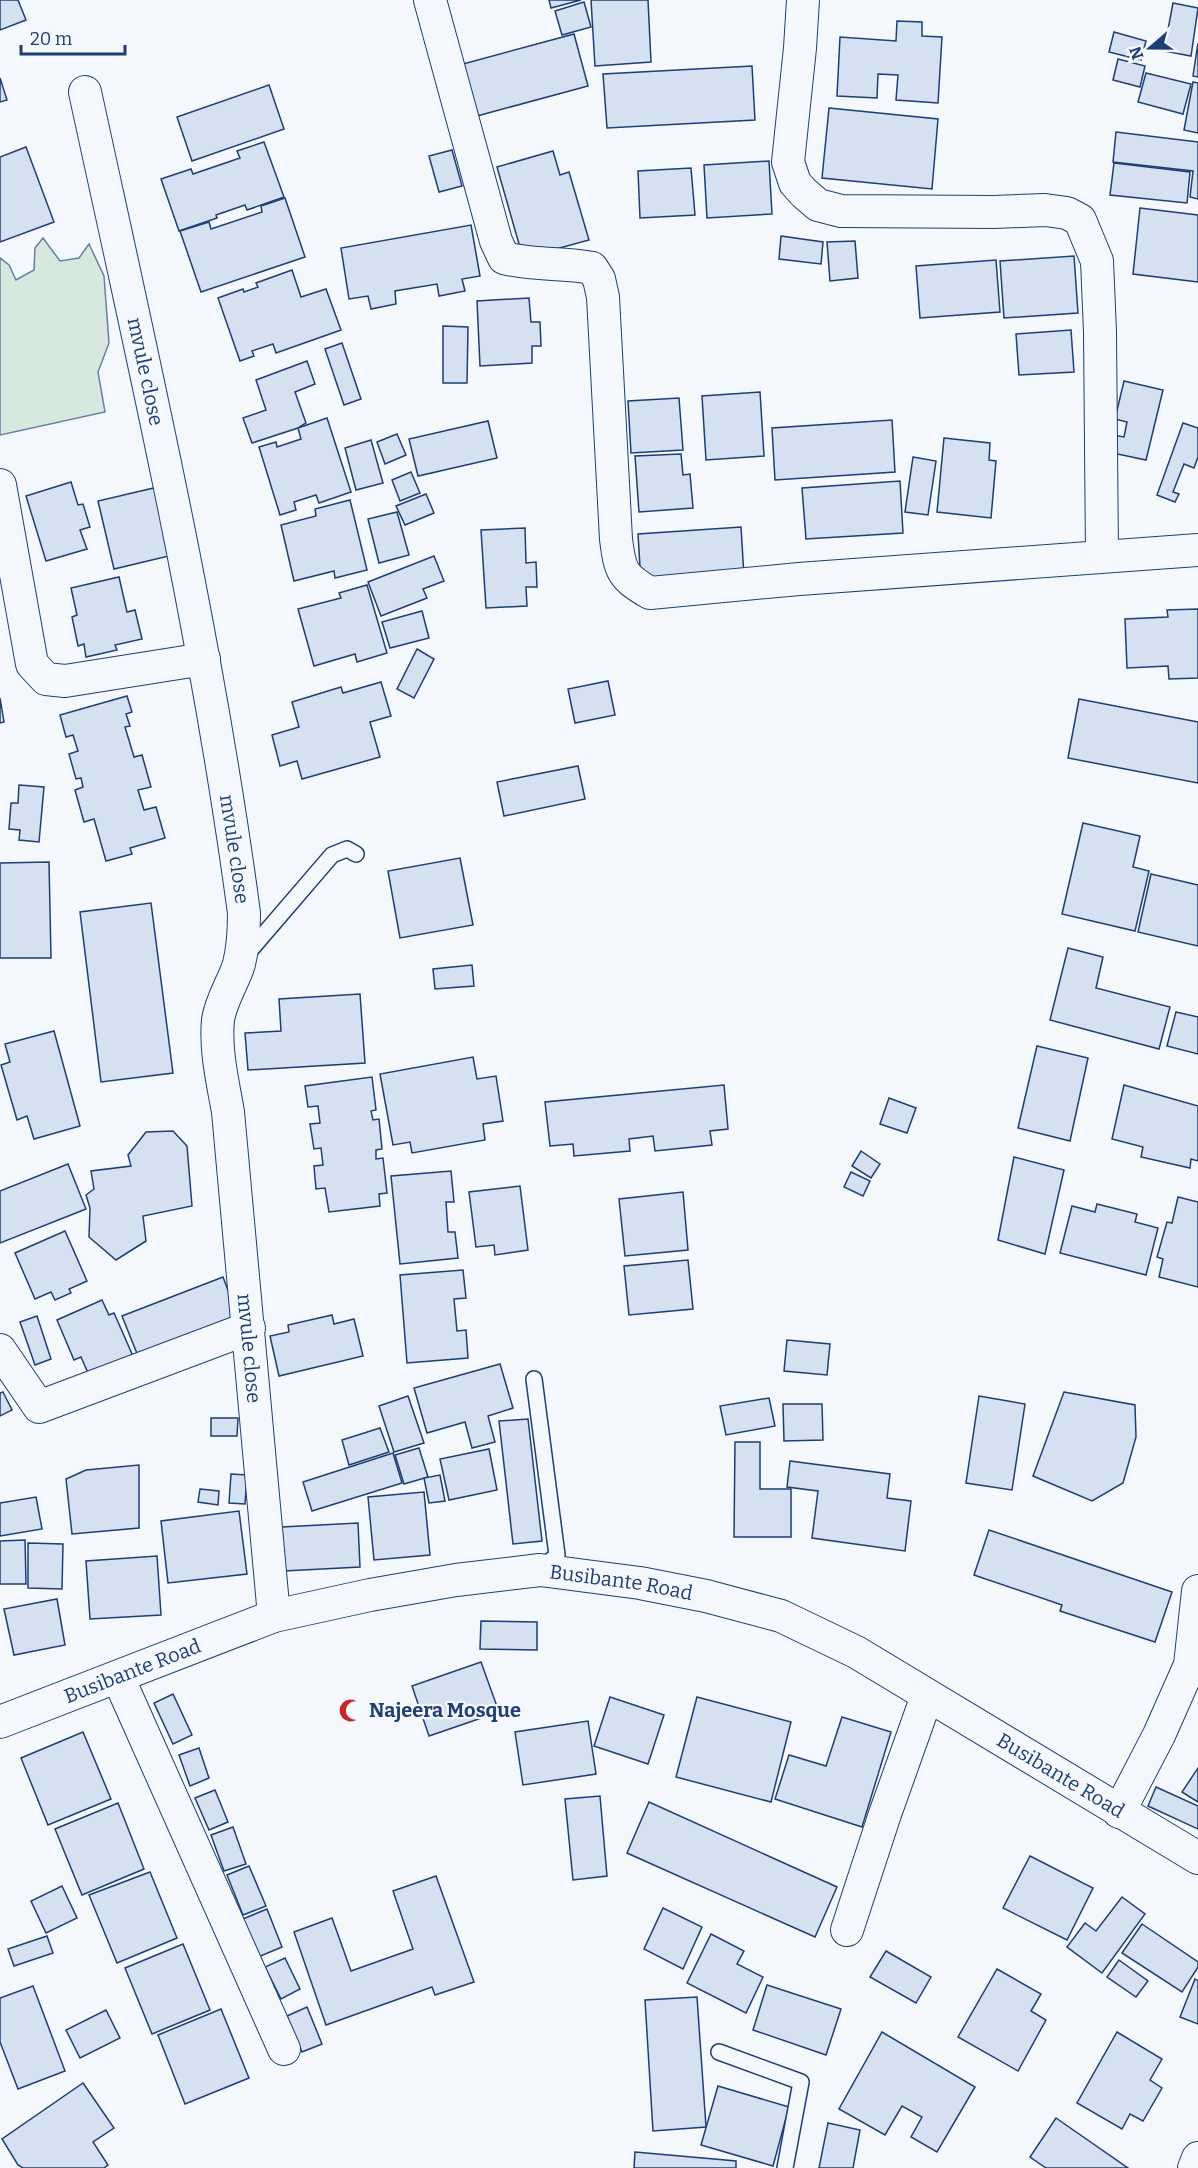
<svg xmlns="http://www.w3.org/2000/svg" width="1198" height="2168" viewBox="0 0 1198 2168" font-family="Bitter,serif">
<rect width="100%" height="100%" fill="#f4f7fb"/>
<path fill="#d7e8df" stroke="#687fa3" stroke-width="1.5" d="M43,238l17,23 19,-3 10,-14 15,32 5,67 -11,29 7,40 -105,23v-177l9,7 7,15 18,-10 1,-22z"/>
<g fill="#d5e0f0" stroke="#1d3f73" stroke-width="1.5">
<path d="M0,0h18l8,20 -26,10z"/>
<path d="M549,0h32l-30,8z"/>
<path d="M591,0h57l3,62 -56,4z"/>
<path d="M584,2l7,25 -29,8 -7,-24z"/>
<path d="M1173,3l25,5 -7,48 -27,-5z"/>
<path d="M897,21l25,1v14l20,1 -4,66 -42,-3 2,-25 -20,-1 -1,24 -40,-2 3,-59 56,4z"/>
<path d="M1114,32l32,9 -5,19 -32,-8z"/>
<path d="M574,34l14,52 -111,30 -14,-52z"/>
<path d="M1198,43v34l-5,-1z"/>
<path d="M1118,59l27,7 -5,21 -27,-7z"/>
<path d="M752,66l3,54 -148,8 -4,-54z"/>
<path d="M1146,73l45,11 -8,30 -45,-12z"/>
<path d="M0,78l7,22 -7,2z"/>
<path d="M1193,82l5,1v50l-14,-3z"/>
<path d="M269,85l15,44 -92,32 -15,-44z"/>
<path d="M829,108l109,11 -6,70 -110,-11z"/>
<path d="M1116,132l82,10v57l-8,-2 3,-26 -80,-9z"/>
<path d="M264,142l20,55 -37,13 -2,-5 -29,10 1,3 -38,13 -18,-52 30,-10 2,5 47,-16 -3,-7z"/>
<path d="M26,147l28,75 -54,20v-85z"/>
<path d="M452,150l10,36 -23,6 -10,-36z"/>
<path d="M553,151l7,24 9,-3 20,68 -66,18 -26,-91z"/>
<path d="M769,161l3,53 -65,4 -3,-53z"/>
<path d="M1114,163l76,9 -3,31 -77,-8z"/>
<path d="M691,168l4,47 -55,3 -2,-47z"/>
<path d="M285,198l20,59 -104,35 -21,-61 29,-9 2,7 51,-17 -1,-6z"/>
<path d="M1140,208l58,7v67l-65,-8z"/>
<path d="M471,225l9,51 -18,3 3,12 -26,5 -2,-12 -42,7 1,13 -25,5 -3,-13 -19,3 -8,-51z"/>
<path d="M781,236l42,6 -2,22 -42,-5z"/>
<path d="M855,241l3,37 -28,3 -3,-39z"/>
<path d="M1074,256l4,57 -74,5 -4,-57z"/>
<path d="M996,260l4,52 -80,6 -4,-52z"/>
<path d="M292,270l9,27 25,-8 15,41 -65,23 -3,-9 -21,7 2,5 -14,5 -22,-63 25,-9 1,3 14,-5 -2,-4z"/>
<path d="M529,298l2,24h9l1,24h-9v17l-52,3 -3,-65z"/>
<path d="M443,326l25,1 -1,56h-24z"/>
<path d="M1071,330l3,42 -55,3 -3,-41z"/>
<path d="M342,343l19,56 -17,6 -19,-56z"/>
<path d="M307,361l8,23 -20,8 11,31 -8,5 -46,15 -9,-25 23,-8 -10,-30z"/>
<path d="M1124,381l39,9 -17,70 -38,-8 5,-17 11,2 3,-15 -12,-3z"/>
<path d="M760,392l4,64 -58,4 -4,-64z"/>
<path d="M679,398l4,52 -52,3 -3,-52z"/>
<path d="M327,418l24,74 -32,11 -3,-8 -22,7 2,8 -16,5 -21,-68 17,-5 1,5 24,-8 -3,-11z"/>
<path d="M892,420l3,52 -120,8 -3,-52z"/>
<path d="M488,421l9,37 -79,18 -9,-37z"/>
<path d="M1183,423l15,5v29l-4,11 -10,-4 -11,28 6,2 -4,8 -18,-7z"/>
<path d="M397,434l9,21 -21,9 -8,-22z"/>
<path d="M944,438l46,5 -1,17 7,1 -5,57 -54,-6z"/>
<path d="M371,440l12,43 -27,7 -11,-42z"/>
<path d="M681,454l2,21 7,-1 3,34 -54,4 -4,-56z"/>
<path d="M913,457l23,4 -8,54 -23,-3z"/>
<path d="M411,472l9,21 -20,8 -8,-21z"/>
<path d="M900,481l3,52 -97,6 -4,-51z"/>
<path d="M71,482l7,23 5,-1 7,23 -10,3 7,19 -41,12 -20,-65z"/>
<path d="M158,487l15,68 -59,14 -16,-68z"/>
<path d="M426,494l8,19 -29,12 -9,-19z"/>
<path d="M350,500l17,70 -32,8 -1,-7 -40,10 -13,-56 35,-9 -1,-7z"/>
<path d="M397,512l12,43 -30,8 -11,-44z"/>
<path d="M741,527l3,49 -103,7 -3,-49z"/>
<path d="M525,528l1,35 10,-1 1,25h-11l1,19 -41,2 -5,-78z"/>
<path d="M434,556l10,25 -21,8 4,9 -46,18 -13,-34z"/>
<path d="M119,577l8,35 8,-2 7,29 -27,6 2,5 -31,7 -2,-13 -6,2 -6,-29 5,-2 -6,-27z"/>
<path d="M367,585l20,68 -30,9 -2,-8 -41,12 -16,-57 43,-11 -2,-5z"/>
<path d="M1198,609v69l-29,1 -1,-13 -41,2 -2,-49 43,-2 -1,-7z"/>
<path d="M422,611l7,27 -39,10 -8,-26z"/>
<path d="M417,649l17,10 -20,39 -17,-9z"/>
<path d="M608,681l7,34 -40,8 -7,-34z"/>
<path d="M381,682l10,34 -21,6 10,35 -78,22 -5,-18 -17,5 -8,-31 27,-8 -7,-25 49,-15 2,6z"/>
<path d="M127,696l5,16 -6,2 4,12 -5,1 9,30 8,-2 9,32 -13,3 6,20 12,-3 9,31 -35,10 2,6 -26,7 -12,-42 -10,3 -9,-32 8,-3 -2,-9 -5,1 -7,-25 9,-3 -5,-16 -7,2 -6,-22z"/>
<path d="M0,698l4,24 -4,1z"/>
<path d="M1079,699l119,23v61l-130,-25z"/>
<path d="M578,766l7,33 -81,17 -7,-34z"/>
<path d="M19,785l25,2 -5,55 -20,-2 1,-10 -11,-1 2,-26h7z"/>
<path d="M1083,823l57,13 -7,31 16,4 -14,60 -73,-17z"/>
<path d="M460,858l13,67 -73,13 -12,-67z"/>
<path d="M49,862l2,96h-51v-95z"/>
<path d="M1151,874l47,11v61l-60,-14z"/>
<path d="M151,903l22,170 -72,9 -21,-170z"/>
<path d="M1068,948l35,9 -7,31 74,19 -11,42 -109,-29z"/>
<path d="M472,965l2,21 -39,3 -2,-20z"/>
<path d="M360,994l5,69 -117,7 -3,-37 36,-2 -2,-32z"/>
<path d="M1176,1012l22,5v37l-31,-8z"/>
<path d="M54,1031l26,95 -46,13 -7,-23 -10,4 -16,-55 9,-3 -5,-18z"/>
<path d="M1037,1046l51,12 -18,83 -52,-13z"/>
<path d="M473,1057l4,22 19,-3 7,45 -20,3 2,16 -73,13 -2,-11 -17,3 -13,-71z"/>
<path d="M372,1077l4,33 -5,1 2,9 6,-1 3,30 -6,1v9l7,-1 4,35 -8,1 1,12 -51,6 -4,-24 -9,1 -2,-23 9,-1 -2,-17 -7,1 -4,-25 10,-1 -2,-17 -10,1 -3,-21z"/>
<path d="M724,1085l4,44 -18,2 2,14 -57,6 -2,-15 -24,3 1,12 -56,5 -1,-12 -23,2 -5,-44z"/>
<path d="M1124,1085l74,21v55l-7,-2 -1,9 -49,-11 2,-10 -31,-8z"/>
<path d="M889,1098l27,10 -9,25 -27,-9z"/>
<path d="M173,1131l14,15 5,60 -49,10 3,25 -30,19 -27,-23 1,-29 -4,-13 8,-6 -3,-18 40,-5 -3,-11 18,-23z"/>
<path d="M861,1151l19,13 -9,14 -19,-12z"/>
<path d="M1014,1157l50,13 -19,84 -47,-14z"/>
<path d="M68,1164l18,45 -86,34v-52z"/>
<path d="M451,1171l3,31h-8l2,30h7l3,26 -58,6 -9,-88z"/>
<path d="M851,1172l19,9 -7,15 -19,-9z"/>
<path d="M520,1186l8,64 -33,5 -1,-10 -18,2 -7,-55z"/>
<path d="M683,1192l5,58 -63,6 -6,-57z"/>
<path d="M1178,1197l20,5v85l-39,-10 4,-18 -6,-2 10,-35 5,1z"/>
<path d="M1097,1204l40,10 -2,8 23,6 -12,47 -86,-22 12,-47 23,6z"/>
<path d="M65,1231l22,50 -18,8 2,4 -16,7 -4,-8 -16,7 -20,-46z"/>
<path d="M688,1260l5,49 -64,6 -5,-49z"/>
<path d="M463,1270l3,28 -12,1 3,32 9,-1 2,28 -61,5 -7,-88z"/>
<path d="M223,1277l17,45 -100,39 -18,-45z"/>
<path d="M102,1300l7,15 5,-2 22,50 -44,19 -11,-25 -7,3 -17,-40z"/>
<path d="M332,1315l2,9 20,-5 9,37 -84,20 -9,-40 19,-4 -1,-7z"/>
<path d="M37,1316l14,43 -16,6 -15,-43z"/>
<path d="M787,1340l43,4 -3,31 -43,-4z"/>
<path d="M500,1364l13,44 -25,8 7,26 -23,6 -7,-26 -38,11 -13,-45z"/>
<path d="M3,1392l9,18 -12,6v-23z"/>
<path d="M1064,1392l71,13 1,32 -13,46 -31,18 -59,-25z"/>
<path d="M408,1396l16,47 -30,9 -15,-46z"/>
<path d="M979,1396l46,8 -13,86 -46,-7z"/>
<path d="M769,1398l6,28 -49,9 -6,-29z"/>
<path d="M783,1404h39l1,36 -39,1z"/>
<path d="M211,1418h27l-1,18h-26z"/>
<path d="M528,1419l14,122 -29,3 -14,-123z"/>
<path d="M380,1428l9,24 -40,13 -7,-25z"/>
<path d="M735,1442h25v47h31v48h-57z"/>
<path d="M419,1448l9,29 -24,7 -9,-29z"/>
<path d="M489,1449l8,41 -48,10 -9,-41z"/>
<path d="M393,1453l9,30 -90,28 -9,-29z"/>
<path d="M790,1461l100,13 -3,24 24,3 -6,50 -93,-13 6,-47 -31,-4z"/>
<path d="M139,1465v63l-67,6 -6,-55 20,-9z"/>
<path d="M231,1474l16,1 -2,29 -16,-1z"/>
<path d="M440,1475l5,26 -16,2 -5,-25z"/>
<path d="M200,1489l19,2 -1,14 -20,-3z"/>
<path d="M424,1492l6,63 -56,5 -6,-63z"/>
<path d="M36,1497l6,32 -42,7v-33z"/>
<path d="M239,1511l8,63 -79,9 -7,-62z"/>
<path d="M358,1523l2,44 -76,4 -2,-44z"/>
<path d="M989,1530l183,62 -17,50 -95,-31 2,-6 -88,-30z"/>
<path d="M25,1540l1,44h-26v-43z"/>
<path d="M28,1543l35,1 -1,45 -34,-1z"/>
<path d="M157,1556l4,59 -71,4 -4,-58z"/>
<path d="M57,1599l8,46 -51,10 -10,-46z"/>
<path d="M481,1621l56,1v28l-57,-1z"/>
<path d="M481,1662l18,50 -70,24 -17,-50z"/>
<path d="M173,1694l19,41 -19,9 -19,-41z"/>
<path d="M610,1697l54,18 -16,49 -54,-18z"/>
<path d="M697,1697l94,25 -20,80 -95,-25z"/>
<path d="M842,1717l49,15 -29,95 -87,-28 14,-44 37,11z"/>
<path d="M588,1721l8,53 -73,11 -8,-53z"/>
<path d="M83,1732l28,67 -63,26 -27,-67z"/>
<path d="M199,1748l10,30 -19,8 -11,-31z"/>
<path d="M1198,1768v34l-16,-10z"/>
<path d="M1156,1787l42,19v23l-50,-23z"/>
<path d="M215,1790l13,32 -19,8 -14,-32z"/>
<path d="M600,1796l7,80 -34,4 -8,-81z"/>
<path d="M649,1802l188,85 -22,50 -188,-84z"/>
<path d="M118,1803l26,66 -62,26 -27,-66z"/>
<path d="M233,1827l13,37 -22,7 -13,-36z"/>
<path d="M1030,1856l63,32 -26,52 -64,-32z"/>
<path d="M249,1866l17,40 -23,9 -16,-40z"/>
<path d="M150,1872l27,66 -60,25 -28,-68z"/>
<path d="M436,1876l38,106 -39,13 -3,-8 -106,38 -32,-93 38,-14 19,53 62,-22 -20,-58z"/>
<path d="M62,1886l15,32 -31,15 -15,-32z"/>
<path d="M1122,1897l23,17 -43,59 -35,-26 18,-24 11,8z"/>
<path d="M663,1908l39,19 -19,42 -39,-20z"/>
<path d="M267,1909l15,38 -24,10 -15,-38z"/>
<path d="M1142,1924l56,38v5l-16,25 -60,-39z"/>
<path d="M711,1934l33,17 -7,13 26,13 -17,36 -59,-30z"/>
<path d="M47,1936l6,17 -39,13 -6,-17z"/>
<path d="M183,1944l27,66 -58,24 -27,-66z"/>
<path d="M886,1951l45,26 -15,26 -46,-26z"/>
<path d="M285,1958l15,31 -19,10 -16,-32z"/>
<path d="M1119,1960l29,21 -12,16 -29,-20z"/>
<path d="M997,1969l44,25 -10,17 15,9 -28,51 -60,-34z"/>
<path d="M1195,1979l3,2v43l-18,-7z"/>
<path d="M767,1985l74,24 -15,46 -73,-25z"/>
<path d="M33,1986l32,85 -47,18 -18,-47v-44z"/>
<path d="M697,1997l9,130 -53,4 -8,-131z"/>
<path d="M307,2007l15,37 -20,8 -15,-36z"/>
<path d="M221,2009l28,69 -64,26 -27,-69z"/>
<path d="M106,2010l14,28 -40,20 -14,-28z"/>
<path d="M882,2032l93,55 -38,65 -26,-15 11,-20 -20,-11 -17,29 -46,-26z"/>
<path d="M1117,2032l45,27 -12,21 12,8 -19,33 -13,-7 -8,15 -45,-26z"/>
<path d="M83,2083l31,45 -21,14 15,23 -4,3h-81l-5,-3 -16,-26z"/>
<path d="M718,2086l71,21 -16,59 -72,-21z"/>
<path d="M1056,2118l72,50h-82l-16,-11z"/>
<path d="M828,2123l32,7 -7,38h-34z"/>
<path d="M635,2152l101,9v7h-102z"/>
</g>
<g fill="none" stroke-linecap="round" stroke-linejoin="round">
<defs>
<g id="service">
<path d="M247,954l85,-99 15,-6 9,5"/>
<path d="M534,1379l23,176 -17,15"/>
<path d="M719,2052l82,30 -16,86"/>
</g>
<g id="minor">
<path d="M430,0l66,241 8,17c29,8 59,4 88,10l7,11 4,18 13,242c4,32 6,38 34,54l149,-14 399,-29"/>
<path d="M803,0l-3,48 -12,114 7,21 9,10 14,12 23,6 153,1 51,-2 22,3 13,7 17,41 3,71 2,224"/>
<path id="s1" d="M85,92c59,272 122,544 159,821 0,17 -1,35 -5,51 -6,19 -18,36 -21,56 -3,31 5,63 10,92l46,504"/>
<path d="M0,485l32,179 14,15 19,2 139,-22"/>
<path d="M0,1350l39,57 210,-79"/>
<path d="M118,1677l166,372"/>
<path id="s2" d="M0,1722l274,-106 96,-21 86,-15 84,-10 100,13 66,13 75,20 75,36 342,206"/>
<path d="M1119,1812l40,-77 31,-70 8,-74"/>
<path d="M847,1930l38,-116 42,-118"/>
<path d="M1194,2168l4,-10"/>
</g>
</defs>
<use href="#service" stroke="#1d3f73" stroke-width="18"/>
<use href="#minor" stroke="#1d3f73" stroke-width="34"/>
<use href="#service" stroke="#f4f7fb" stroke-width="15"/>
<use href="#minor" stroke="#f4f7fb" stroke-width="32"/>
</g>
<defs>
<symbol id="mosque-bare" viewBox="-9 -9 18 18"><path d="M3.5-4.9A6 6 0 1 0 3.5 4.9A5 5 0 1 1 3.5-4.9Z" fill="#c62828" stroke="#f4f7fb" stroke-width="2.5" paint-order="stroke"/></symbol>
</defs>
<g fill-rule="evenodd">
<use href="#mosque-bare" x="334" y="1694" width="33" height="33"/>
</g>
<g text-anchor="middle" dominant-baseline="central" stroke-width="4.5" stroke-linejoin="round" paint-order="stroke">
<g font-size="20" fill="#1d3f73" stroke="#f4f7fb">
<text stroke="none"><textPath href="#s1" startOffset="286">mvule close</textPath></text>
<text stroke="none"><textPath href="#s1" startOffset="772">mvule close</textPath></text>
<text stroke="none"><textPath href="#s1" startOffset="1278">mvule close</textPath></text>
<text stroke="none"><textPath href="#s2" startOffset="646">Busibante Road</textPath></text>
<text stroke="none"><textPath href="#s2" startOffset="142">Busibante Road</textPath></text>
<text stroke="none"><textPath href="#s2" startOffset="1132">Busibante Road</textPath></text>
</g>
<g font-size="20" font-weight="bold" fill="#1d3f73" stroke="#f4f7fb" text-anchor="start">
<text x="369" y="1710">Najeera Mosque</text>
</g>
</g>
<g transform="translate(1150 48) rotate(250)" stroke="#f4f7fb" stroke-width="4.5" paint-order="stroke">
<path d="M0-4.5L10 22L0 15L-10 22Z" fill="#1d3f73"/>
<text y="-9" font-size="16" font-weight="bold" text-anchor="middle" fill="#1d3f73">N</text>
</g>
<path d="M21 45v9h104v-9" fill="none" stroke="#1d3f73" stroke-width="3"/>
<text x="30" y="45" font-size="18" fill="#1d3f73" stroke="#f4f7fb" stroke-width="4.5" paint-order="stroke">20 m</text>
</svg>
